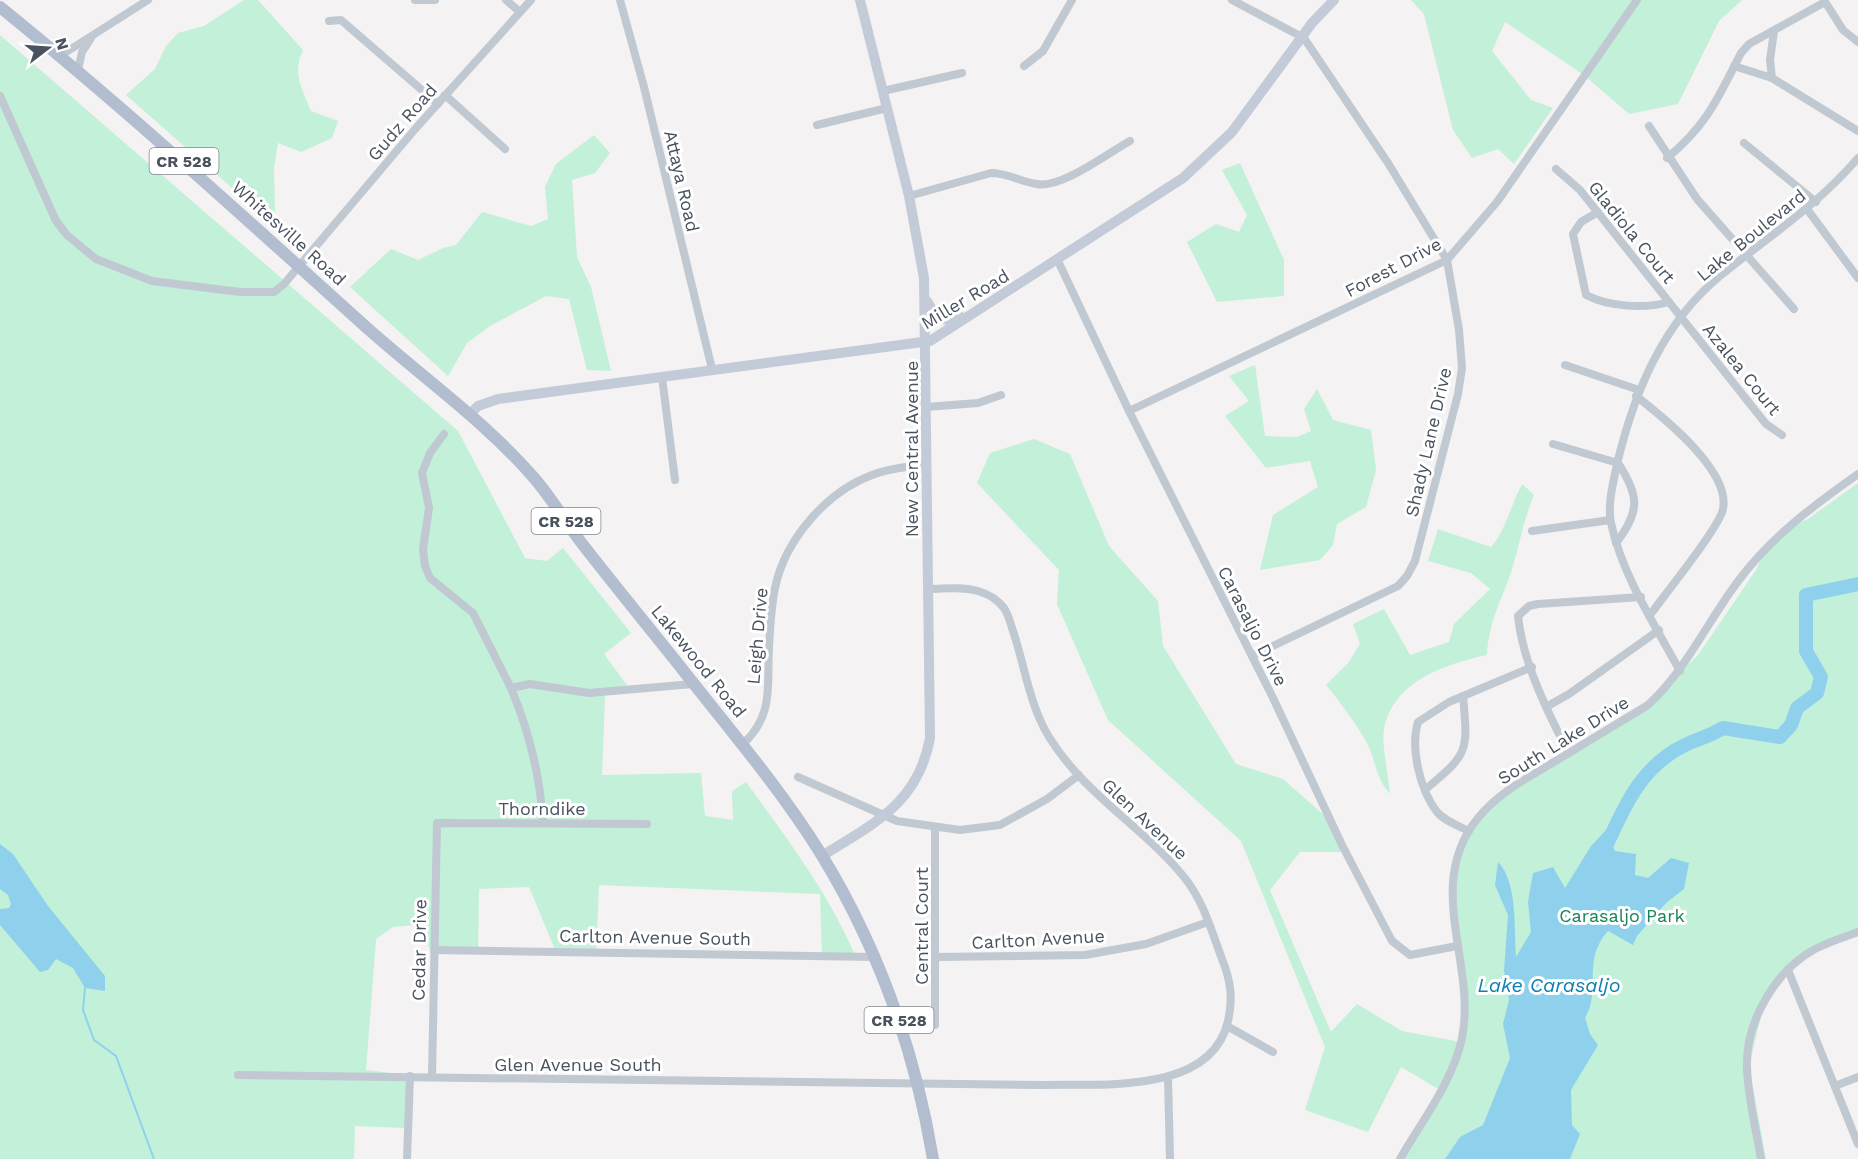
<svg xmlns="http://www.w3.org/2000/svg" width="1858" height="1159" viewBox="0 0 1858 1159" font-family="'Work Sans',sans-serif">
<rect width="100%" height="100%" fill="#f4f2f2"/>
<g fill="#c2f0d8">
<path d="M244,0h14l45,50c-11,23 -1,39 8,61l27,10 -6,17 -31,14 -23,-9 -4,25 1,45 -11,3 -138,-121 29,-26 11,-23 12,-13 26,-7z"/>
<path d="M1411,0h331l-23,21 -41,83 -49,10 -45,-39 -79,-53 -13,29 39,49 22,8 -39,56 -16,-15 -26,9 -19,-28 -29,-116z"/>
<path d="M0,35l458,396 67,127 22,3 16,-13 68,85 -27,21 28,38 -27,2 -3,81 99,-2 4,43 28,4 -1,-29 14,-9c40,55 82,110 109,173h-33l-2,-61 -221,-9 -3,68 -40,-1 -27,-65 -50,2 -1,62 -47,-1 -16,-25 -22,2 -17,12 -10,131 43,5 -1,53 -53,-2 -1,33h-354z"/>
<path d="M594,135l16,18 -15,20 -23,7 5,77 14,30 20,84 -24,-1 -18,-71 -23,-3 -56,30 -23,17 -19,33 -98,-89 41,-38 27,11 25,-12 13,-3 26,-33 49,14 17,-7 -3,-32 11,-23z"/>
<path d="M1240,163l44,97v36l-67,6 -30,-60 29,-18 23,8 8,-17 -25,-45z"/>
<path d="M1255,365l10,71 32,1 14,-6 -7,-22 13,-20 16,31 38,10 5,40 -10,37 -29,17 -4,21 -13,15 -60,10 13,-55 45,-28 -8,-26 -44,7 -41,-52 24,-15 -20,-25z"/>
<path d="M1034,439l36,15 39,92 49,55 5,45 73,118 47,15 42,37 18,36h-43l-30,38 61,142 26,-28 45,27 59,11 4,-26 -14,-115 8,-49 30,-46 154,-98 55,-53 58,-85 10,-23 20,-18 22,-10 50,-36v451l-58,25 -36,45 -15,62 17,93h-366l40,-69 -39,-23 -33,65 -63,-22 20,-63 -84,-206 -133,-121 -51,-116 2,-34 -82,-87 13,-30z"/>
<path d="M1522,484l12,11c-10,23 -14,47 -21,71 -10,33 -24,52 -26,89 -41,9 -94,26 -103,74 -3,17 5,47 6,65 -14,-15 -14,-33 -23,-51 -12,-21 -26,-40 -41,-58l23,-23 11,-18 -7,-20 31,-15 26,46 39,-13 5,-18 36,-35 -19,-16 -43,-12 10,-32 53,18c13,-13 21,-44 31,-63z"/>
</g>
<g fill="#8fd1ed">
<path d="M1606,830l9,21 21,3 -1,21 13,3 23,-20 18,5 -5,26 -18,14 -29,33 -4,9 -25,-14c-27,30 -6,59 -23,87l5,16 8,11 -27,45 1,35 8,9 -10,25h-125l15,-22 23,-12 27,-67 -7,-34 6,-24 -5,-29 4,-56 -13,-30 3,-23c20,20 16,69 18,95l15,-25 -3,-30 5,-29 20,-6 12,21 26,-42z"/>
<path d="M0,844l13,10 35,52 57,70v15l-20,-3 -12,-20 -17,-9 -8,11 -8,2 -40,-47v-16l9,-1 2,-4 -3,-9 -8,-6z"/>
</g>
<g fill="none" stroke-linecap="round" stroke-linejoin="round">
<path stroke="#8fd1ed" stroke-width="2" d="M85,988l-2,22 11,30 22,16 38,103"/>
<path stroke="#8fd1ed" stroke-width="14" d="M1603,853c20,-43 36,-86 82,-108 13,-6 25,-9 38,-17l57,9 11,-12 6,-17 20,-15 4,-16 -15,-26v-56l52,-11"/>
<g stroke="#c0c8d1" stroke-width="8">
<path d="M415,0h20"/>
<path d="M506,0l14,12"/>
<path d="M620,0l24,87 68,282"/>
<path d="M1232,0l72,38 84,125 59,97 12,70 3,38 -4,26 -43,167 -8,15 -9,10 -146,70"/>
<path d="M1824,0l19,30 15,12"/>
<path d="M329,21l12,-1 97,84"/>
<path d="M60,56l88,-56"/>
<path d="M1024,66l19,-15 29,-51"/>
<path d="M1734,66l38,12 86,53"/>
<path d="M78,70l4,-18 9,-14"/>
<path d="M1772,78l-2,-18 4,-29"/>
<path d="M883,91l79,-18"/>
<path d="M445,95l60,54"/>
<path d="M0,96l56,125 11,14 29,24 56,22 88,11h34l10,-8 132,-156 115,-128"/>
<path d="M817,125l70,-17"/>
<path d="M1649,126l48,73 97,110"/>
<path d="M1744,143l72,59"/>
<path d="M1667,158c40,-33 51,-60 74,-105l8,-9 76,-42"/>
<path d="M1556,169l24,21 186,234 16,11"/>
<path d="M909,196l82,-23c17,0 30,9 46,11 24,5 71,-31 93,-43"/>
<path d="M1807,209l51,69"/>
<path d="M1598,212l-17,10 -8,12 13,61c23,12 59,14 83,7"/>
<path d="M1058,261l71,150 145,289 68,145 50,96 18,14 47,-9"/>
<path d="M1565,365l74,25"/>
<path d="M662,377l13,103"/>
<path d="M1636,396c27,21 95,75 87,113 -4,19 -58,85 -73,106"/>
<path d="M926,407l52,-4 23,-8"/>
<path d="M1129,411l318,-151 50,-58 140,-202"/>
<path d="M444,434l-14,19 -8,20 7,35 -6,41 2,17 5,12 43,35 38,75 19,-4 59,9 104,-9"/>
<path d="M1553,444l65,19c21,32 23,48 -2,80"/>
<path d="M1532,531l78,-11"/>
<path d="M1680,671c-25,-46 -58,-96 -69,-148 -4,-20 3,-43 7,-63 17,-69 45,-137 102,-184 49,-40 96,-69 138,-118"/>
<path d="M511,688c18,43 29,87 32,134"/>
<path d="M1546,707l23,-13 90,-64"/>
<path d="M1559,734c-18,-36 -37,-78 -41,-118l11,-10 9,-2 103,-7"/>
<path d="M743,744c31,-29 24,-57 26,-97 1,-19 2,-39 6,-59 10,-48 51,-96 97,-113 17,-7 36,-8 54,-11"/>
<path d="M798,777l99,44 63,9 40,-5 47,-26 32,-24"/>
<path d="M1426,789c43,-36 42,-37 37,-93"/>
<path d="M1469,831c-11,-5 -24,-10 -32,-19 -17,-22 -27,-64 -19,-90l31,-20 83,-35"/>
<path d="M434,950l441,7"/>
<path d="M936,957l149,-2 61,-11 62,-22"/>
<path d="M1788,970l70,174"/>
<path d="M935,1025v-197"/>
<path d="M1227,1026l46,26"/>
<path d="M238,1075l803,10c58,-2 170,11 187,-64 5,-22 3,-40 -6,-62 -10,-27 -19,-59 -38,-82 -42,-51 -99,-82 -135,-140 -19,-31 -24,-69 -35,-103 -3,-8 -5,-19 -10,-26 -6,-8 -16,-14 -26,-17 -16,-5 -33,-2 -49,-2"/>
<path d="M432,1077l5,-254 210,1"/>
<path d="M1168,1078l2,81"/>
<path d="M1835,1086l23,-9"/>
<path d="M407,1159l3,-83"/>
<path d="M1400,1159c22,-38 53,-78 62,-121 15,-74 -39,-153 16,-220 20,-25 49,-40 76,-56 31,-19 63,-38 94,-57 39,-36 59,-83 91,-125 32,-43 75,-75 119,-106"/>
<path d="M1761,1159c-5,-30 -13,-61 -14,-91 -2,-46 29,-98 68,-119 14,-7 29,-12 43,-17"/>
</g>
<g stroke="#c3cbd8" stroke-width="10">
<path d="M927,301c9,17 16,23 34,16"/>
<path d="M470,414l8,-8 20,-7 432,-58 253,-163 49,-46 80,-109 22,-23"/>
<path d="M822,856c52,-33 96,-52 108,-118l-6,-460 -15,-82 -49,-196"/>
</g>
<path stroke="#b2bed0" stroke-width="12" d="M0,7c126,102 245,211 366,320 57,51 119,94 169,152 17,20 30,42 45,62 31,40 63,79 95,119 50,64 103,125 146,194 57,93 94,197 112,305"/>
</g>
<g text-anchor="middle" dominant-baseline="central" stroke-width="6" stroke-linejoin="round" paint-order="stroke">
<g fill="#fff" stroke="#808790" stroke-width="1.5">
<rect x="149.5" y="148" width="69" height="26" rx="4.5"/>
<rect x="531.5" y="508" width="69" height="26" rx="4.5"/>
<rect x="864.5" y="1007" width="69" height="26" rx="4.5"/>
</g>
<g font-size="16" font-weight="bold" fill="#495360">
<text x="184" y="161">CR 528</text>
<text x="566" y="521">CR 528</text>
<text x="899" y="1020">CR 528</text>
</g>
<g font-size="18" fill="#495360" stroke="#fff">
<text transform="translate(402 122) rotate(-49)">Gudz Road</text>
<text transform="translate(682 181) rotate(77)">Attaya Road</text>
<text transform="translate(1632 232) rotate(51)">Gladiola Court</text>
<text transform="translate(289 233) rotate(42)">Whitesville Road</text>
<text transform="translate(1751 235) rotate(-39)">Lake Boulevard</text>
<text transform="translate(1393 267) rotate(-28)">Forest Drive</text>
<text transform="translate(965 299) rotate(-31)">Miller Road</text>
<text transform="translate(1742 369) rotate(51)">Azalea Court</text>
<text transform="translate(1428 442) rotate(-77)">Shady Lane Drive</text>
<text transform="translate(911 449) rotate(-90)">New Central Avenue</text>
<text transform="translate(1253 626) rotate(63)">Carasaljo Drive</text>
<text transform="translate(757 636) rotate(-85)">Leigh Drive</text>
<text transform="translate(699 661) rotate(51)">Lakewood Road</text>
<text transform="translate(1563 740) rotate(-32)">South Lake Drive</text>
<text x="542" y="808">Thorndike</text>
<text transform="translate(1145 819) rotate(43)">Glen Avenue</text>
<text transform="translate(921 926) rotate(-90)">Central Court</text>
<text transform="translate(655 937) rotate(1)">Carlton Avenue South</text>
<text transform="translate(1038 939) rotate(-3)">Carlton Avenue</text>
<text transform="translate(419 950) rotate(-89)">Cedar Drive</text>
<text x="578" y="1064">Glen Avenue South</text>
</g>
<g font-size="18" fill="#178458" stroke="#fff">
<text x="1622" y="915">Carasaljo Park</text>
</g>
<g font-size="20" font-style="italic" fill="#0c7eb0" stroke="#fff">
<text x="1549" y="985">Lake Carasaljo</text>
</g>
</g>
<g transform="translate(48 48) rotate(73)" stroke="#ffffff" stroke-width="4.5" paint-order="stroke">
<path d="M0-4.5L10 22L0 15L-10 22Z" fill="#495360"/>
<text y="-9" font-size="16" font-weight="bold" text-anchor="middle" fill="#495360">N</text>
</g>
</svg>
